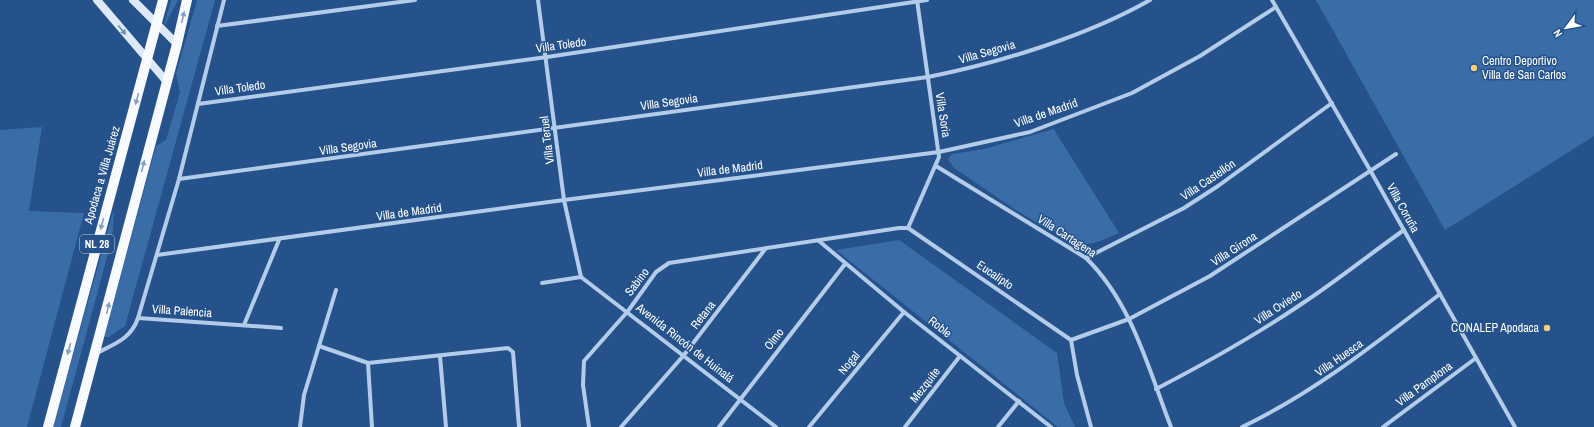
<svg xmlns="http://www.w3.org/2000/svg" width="1594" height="427" viewBox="0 0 1594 427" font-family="'Archivo Narrow',sans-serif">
<rect width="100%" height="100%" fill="#25528b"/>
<g fill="#3a6ca8">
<path d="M171,0h7l-13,25 -1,-1z"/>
<path d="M197,0h18l-90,326 -16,11h-5l52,-191 10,-6 14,-48 -4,-18z"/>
<path d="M1316,0h278v136l-149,94z"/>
<path d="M42,127l-13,84 55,2 -57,214h-27v-297z"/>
<path d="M1054,129l2,4 63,100c-10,4 -21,10 -32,11 -26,2 -107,-60 -133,-76l-6,-9 4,-5 32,-5z"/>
<path d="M113,212l1,1 -2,26 -51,188h-8z"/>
<path d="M899,240l158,113 7,50 11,24h-17l-222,-177z"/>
</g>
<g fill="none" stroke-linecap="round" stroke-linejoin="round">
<g stroke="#b3ccea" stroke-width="4">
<path d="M538,0l26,200 17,77"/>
<path d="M1272,0l98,170 145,257"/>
<path d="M217,26l198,-26"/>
<path d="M198,104l349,-47 380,-57"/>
<path d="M936,166l150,92c46,45 62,110 85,169"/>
<path d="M179,179l749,-102c71,-14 159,-41 222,-77"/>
<path d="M908,228l31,-71 -22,-157"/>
<path d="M819,241l85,71 147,115"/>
<path d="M157,255l407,-55 375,-48 91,-20 102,-39 68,-37 76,-49"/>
<path d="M1086,258l98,-50 34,-22 114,-83"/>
<path d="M581,277l195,150"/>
<path d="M542,283l39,-6"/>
<path d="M138,318l41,-139 45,-179"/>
<path d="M244,325l35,-85"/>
<path d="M1071,340l58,-21 81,-43 186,-122"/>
<path d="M319,346l49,17 140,-15 5,4 6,75"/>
<path d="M97,353c17,-9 34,-14 41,-35l143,10"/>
<path d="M440,356l6,71"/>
<path d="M368,363l4,64"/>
<path d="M1156,389c50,-26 100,-54 147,-86 35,-23 67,-49 101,-73"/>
<path d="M300,427l4,-32 32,-105"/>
<path d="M589,427l-6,-42 1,-24 44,-50 28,-39 13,-9 230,-35h9l163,112 6,35 14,52"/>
<path d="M621,427l63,-72 82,-107"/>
<path d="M719,427l126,-163"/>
<path d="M809,427l95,-115"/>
<path d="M905,427l55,-71"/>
<path d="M998,427l21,-26"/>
<path d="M1242,427c73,-35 134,-84 198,-133"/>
<path d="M1383,427l93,-69"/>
</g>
<g stroke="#dee9f8" stroke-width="8">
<path d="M97,0l70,82"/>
<path d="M133,0l44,44"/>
</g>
<g stroke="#f7fafe" stroke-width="10">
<path d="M48,427l115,-427"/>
<path d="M75,427l102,-383 10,-44"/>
</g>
</g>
<defs><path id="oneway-solid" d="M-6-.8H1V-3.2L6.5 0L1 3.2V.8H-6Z"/></defs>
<g fill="#849ebf">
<use href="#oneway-solid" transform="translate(183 17) rotate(-78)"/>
<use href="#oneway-solid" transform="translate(137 99) rotate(106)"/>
<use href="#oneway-solid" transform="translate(143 166) rotate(-76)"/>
<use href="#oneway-solid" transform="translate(102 224) rotate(105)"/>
<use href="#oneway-solid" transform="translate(108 308) rotate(-76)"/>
<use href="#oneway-solid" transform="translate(69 349) rotate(105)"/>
</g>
<use fill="#6f8eb7" href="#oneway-solid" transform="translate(122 30) rotate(50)"/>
<g fill="#f4d078" stroke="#25528b" stroke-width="1.5">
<circle cx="1474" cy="68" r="4"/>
<circle cx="1547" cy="328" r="4"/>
</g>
<g text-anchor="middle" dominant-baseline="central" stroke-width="3" stroke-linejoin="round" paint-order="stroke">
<rect fill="#25528b" stroke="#becbdc" stroke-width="1" x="80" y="235" width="34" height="18" rx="3"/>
<g font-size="11" font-weight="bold" fill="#fff">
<text x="97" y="244">NL 28</text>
</g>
<g font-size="12" fill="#fff" stroke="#25528b">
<text transform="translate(561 45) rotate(-8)">Villa Toledo</text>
<text transform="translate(987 52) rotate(-16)">Villa Segovia</text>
<text transform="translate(240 88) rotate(-8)">Villa Toledo</text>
<text transform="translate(669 102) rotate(-8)">Villa Segovia</text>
<text transform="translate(1046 113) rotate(-19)">Villa de Madrid</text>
<text transform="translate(943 115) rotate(81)">Villa Soria</text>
<text transform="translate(547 140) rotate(-97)">Villa Teruel</text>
<text transform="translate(348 147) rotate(-8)">Villa Segovia</text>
<text transform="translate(730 169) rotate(-7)">Villa de Madrid</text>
<text transform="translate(102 175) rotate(-74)">Apodaca a Villa Juárez</text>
<text transform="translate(1208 180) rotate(-34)">Villa Castellón</text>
<text transform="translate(1403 208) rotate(61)">Villa Coruña</text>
<text transform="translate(409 212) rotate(-8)">Villa de Madrid</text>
<text transform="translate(1067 236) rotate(33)">Villa Cartagena</text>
<text transform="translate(1234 249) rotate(-33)">Villa Girona</text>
<text transform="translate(995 275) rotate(34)">Eucalipto</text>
<text transform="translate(637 282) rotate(-53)">Sabino</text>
<text transform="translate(1278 307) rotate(-33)">Villa Oviedo</text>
<text transform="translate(182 311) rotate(4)">Villa Palencia</text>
<text transform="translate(703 315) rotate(-52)">Retana</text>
<text transform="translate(940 327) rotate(38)">Roble</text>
<text transform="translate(774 339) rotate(-52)">Olmo</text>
<text transform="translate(685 343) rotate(38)">Avenida Rincón de Huinalá</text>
<text transform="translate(1339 358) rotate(-35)">Villa Huesca</text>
<text transform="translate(849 363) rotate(-50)">Nogal</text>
<text transform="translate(1424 384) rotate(-36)">Villa Pamplona</text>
<text transform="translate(925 385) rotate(-52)">Mezquite</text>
</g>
<g font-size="12" fill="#fff" stroke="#25528b" text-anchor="start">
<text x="1482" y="61">Centro Deportivo<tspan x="1482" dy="14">Villa de San Carlos</tspan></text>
<text x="1539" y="328" text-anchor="end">CONALEP Apodaca</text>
</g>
</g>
<g transform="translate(1566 28) rotate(238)" stroke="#25528b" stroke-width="3" paint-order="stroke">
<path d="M0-3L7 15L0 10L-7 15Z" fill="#ffffff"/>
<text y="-6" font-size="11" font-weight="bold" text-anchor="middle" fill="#ffffff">N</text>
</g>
</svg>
